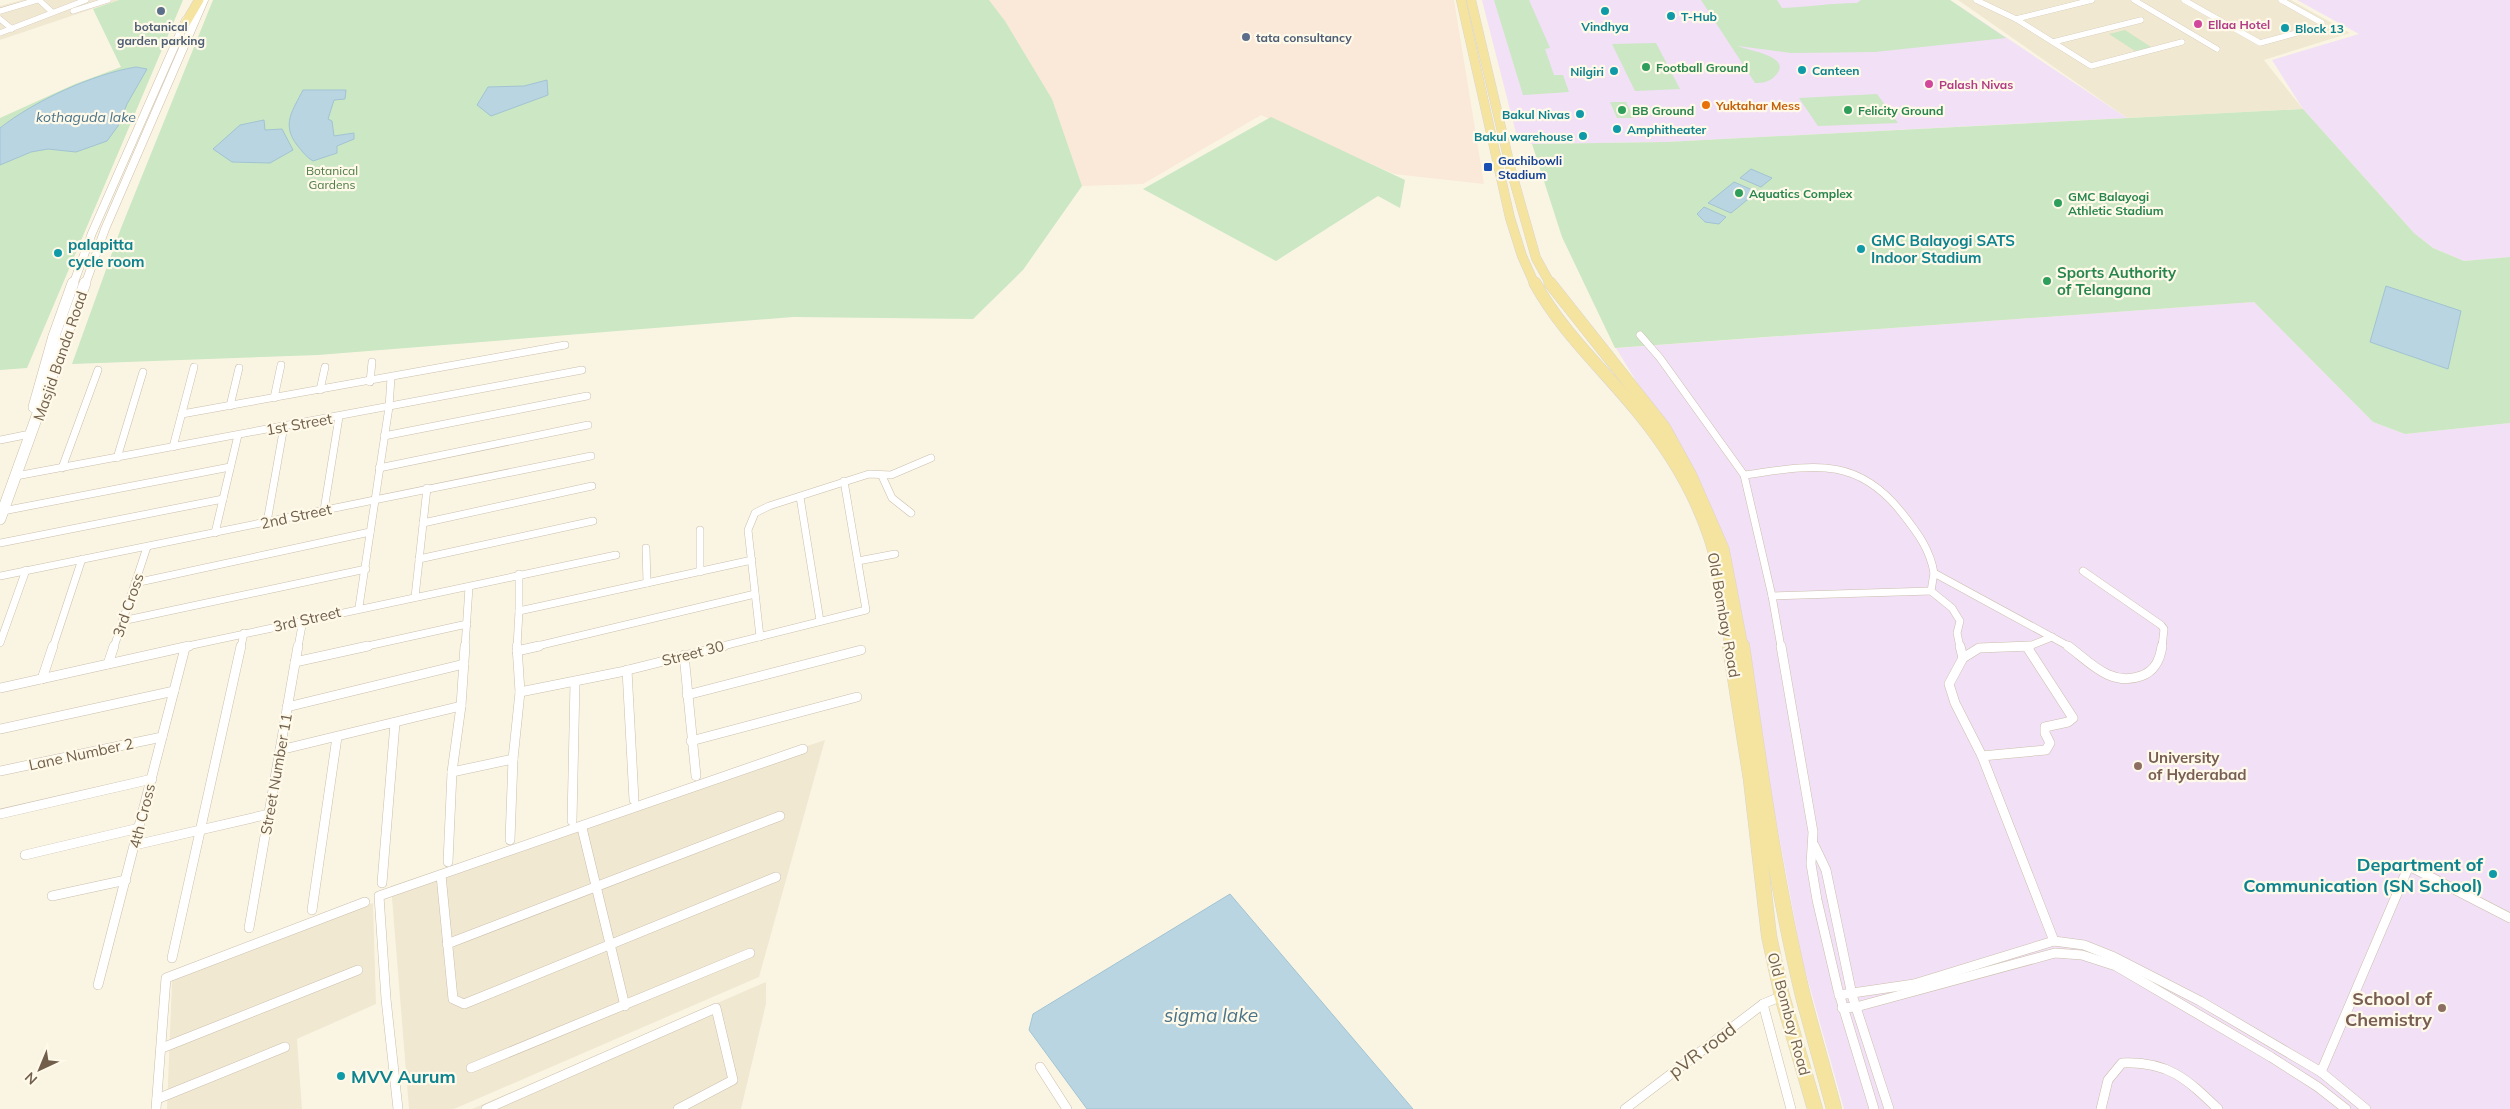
<svg xmlns="http://www.w3.org/2000/svg" width="2510" height="1109" viewBox="0 0 2510 1109" font-family="Mulish,sans-serif">
<rect width="100%" height="100%" fill="#faf5e3"/>
<g fill="#f1e8d2">
<path d="M22,0h97l-119,40v-34z"/>
<path d="M1958,0h333l59,33 -86,27 39,49 -176,9z"/>
<path d="M825,740l-66,237 -305,132h-45l-18,-223z"/>
<path d="M373,903l3,101 -79,35 5,70h-135l5,-128z"/>
<path d="M766,982v22l-25,105h-269z"/>
</g>
<path fill="#fae8d8" d="M989,0h465l30,184 -90,-10 -133,-59 -118,69 -61,2 -30,-87 -47,-78z"/>
<g fill="#f2e0f6">
<path d="M1482,0h468l177,118 -461,24 -134,2 -14,-3z"/>
<path d="M2297,0h213v257l-46,4 -31,-13 -19,-15 -111,-124 -31,-49 87,-26z"/>
<path d="M2254,302l119,120 32,12 105,-11v686h-666l-42,-150 -72,-386 -66,-146 -48,-79z"/>
</g>
<g fill="#cbe7c3">
<path d="M119,0h64l-156,368 -27,2v-252l75,-34 46,-17 -28,-58z"/>
<path d="M213,0h776l16,21 47,78 30,87 -59,84 -50,49 -180,-2 -475,38 -246,9 49,-136z"/>
<path d="M1494,0h35l21,48 -5,1 9,26h9l6,17 -46,3z"/>
<path d="M1701,0h76l5,8c27,-1 49,-5 75,-5l4,-3h89l56,38 -131,14 -84,1 -53,-7c6,4 59,10 36,31 -5,5 -12,6 -19,6z"/>
<path d="M2125,30l26,17 -16,4 -26,-17z"/>
<path d="M1656,43l24,46 -45,2 -23,-47z"/>
<path d="M1877,94l21,29 -80,3 -19,-28z"/>
<path d="M1610,102h16l8,16h-17z"/>
<path d="M2303,109l111,124 19,15 31,13 46,-4v166l-105,11 -32,-12 -119,-120 -639,46 -53,-111 -30,-93 134,-2z"/>
<path d="M1271,117l134,63 -5,28 -22,-12 -102,65 -133,-72z"/>
</g>
<g fill="#bad5e2" stroke="#a1c3d3">
<path d="M136,67l11,2 -20,35 -9,22 -11,15 -31,11 -28,-3 -17,3 -31,13v-37c34,-27 93,-54 136,-61z"/>
<path d="M547,80l1,15 -57,21 -14,-11 11,-18 36,-1z"/>
<path d="M303,90h43l-1,9 -11,1 -6,19 4,2 2,15 20,-3v6l-17,7v7l-24,8c-7,-4 -11,-10 -16,-16 -16,-21 -4,-35 6,-55z"/>
<path d="M264,120l1,10 17,-1 11,21 -23,13 -38,-1 -19,-13 27,-24z"/>
<path d="M1751,169l21,9 -11,9 -21,-9z"/>
<path d="M1734,182l23,10 -26,21 -23,-10z"/>
<path d="M1704,207l22,10 -7,7 -14,-2 -8,-8z"/>
<path d="M2386,286l75,25 -13,58 -78,-27z"/>
<path d="M1230,894l183,215h-326l-58,-79 4,-16z"/>
</g>
<g fill="none" stroke-linecap="round" stroke-linejoin="round">
<defs>
<g id="minor-far2">
<path d="M39,0l13,12"/>
<path d="M1976,0l40,19 75,47 91,-24"/>
<path d="M2134,0l83,49"/>
<path d="M2184,0l76,43 62,-17v-3l-41,-23"/>
<path d="M0,11l37,-11"/>
<path d="M73,11l35,-11"/>
<path d="M0,19l12,10"/>
<path d="M2016,19l76,-19"/>
<path d="M0,33l86,-33"/>
<path d="M2053,42l88,-22"/>
</g>
<g id="minor-far1">
<path d="M1640,335l20,23 84,117 28,121 9,51"/>
<path d="M370,382l2,-20"/>
<path d="M320,390l5,-23"/>
<path d="M274,398l7,-33"/>
<path d="M230,406l9,-38"/>
<path d="M182,414l383,-69"/>
<path d="M384,436l203,-40"/>
<path d="M0,440l25,-5"/>
<path d="M173,447l21,-80"/>
<path d="M117,458l26,-86"/>
<path d="M62,468l36,-98"/>
<path d="M379,468l209,-43"/>
<path d="M1744,475c66,-9 112,-21 158,38 15,19 28,36 32,60l136,74"/>
<path d="M16,476l566,-106"/>
<path d="M882,476l10,22 19,15"/>
<path d="M800,497l20,124"/>
<path d="M324,510l15,-93"/>
<path d="M3,511l227,-44"/>
<path d="M267,522l17,-96"/>
<path d="M423,523l169,-37"/>
<path d="M700,530v42"/>
<path d="M215,533l23,-98"/>
<path d="M0,543l223,-44"/>
<path d="M646,548l1,35"/>
<path d="M419,559l174,-38"/>
<path d="M858,561l37,-7"/>
<path d="M2083,571l78,54 3,4 -2,18"/>
<path d="M1934,573l-3,18 21,17 8,13 -3,12 3,14"/>
<path d="M519,574v37"/>
<path d="M0,576l591,-120"/>
<path d="M135,583l235,-51"/>
<path d="M1772,596l159,-5"/>
<path d="M415,597l12,-109"/>
<path d="M359,607l30,-200 2,-29"/>
<path d="M122,621l244,-52"/>
<path d="M760,637l-12,-107 7,-17 14,-7 100,-32 22,1 40,-17"/>
<path d="M0,643l26,-73"/>
<path d="M53,647l29,-88"/>
<path d="M114,647l33,-100"/>
<path d="M183,647l433,-92"/>
<path d="M241,647l3,-14"/>
<path d="M298,647l5,-27"/>
<path d="M363,647l104,-23"/>
<path d="M465,647l4,-60"/>
<path d="M517,647l2,-36 233,-51"/>
<path d="M533,647l222,-53"/>
<path d="M719,647l147,-37 -22,-129"/>
<path d="M1989,647h38l25,-10"/>
</g>
<g id="minor">
<path d="M1781,646l32,186 -2,32 6,36 21,90 36,119"/>
<path d="M1960,646l3,12"/>
<path d="M2030,646l-51,2 -16,10 -14,26 6,19 27,53 72,185"/>
<path d="M2068,646c22,16 42,41 73,30 14,-5 19,-16 21,-30"/>
<path d="M517,651l22,-5"/>
<path d="M684,655l12,121"/>
<path d="M295,662l73,-16"/>
<path d="M108,664l6,-18"/>
<path d="M627,670l7,130"/>
<path d="M42,679l11,-33"/>
<path d="M0,688l189,-42"/>
<path d="M520,692l100,-20 104,-26"/>
<path d="M687,695l174,-45"/>
<path d="M287,707l177,-43"/>
<path d="M0,729l174,-38"/>
<path d="M691,741l166,-44"/>
<path d="M280,750l181,-44"/>
<path d="M1982,756l64,-6 4,-7 -5,-10v-6l23,-5 5,-4 -46,-71"/>
<path d="M0,771l162,-34"/>
<path d="M452,772l61,-13 7,-67 -3,-46"/>
<path d="M0,814l152,-35"/>
<path d="M572,821l3,-139"/>
<path d="M582,828l43,178"/>
<path d="M510,840l3,-81"/>
<path d="M135,845l134,-31"/>
<path d="M1814,845l12,25 26,125 37,114"/>
<path d="M25,855l114,-27"/>
<path d="M448,862l4,-90 9,-66 4,-60"/>
<path d="M441,875l12,124 11,5 312,-127"/>
<path d="M382,883l13,-160"/>
<path d="M52,896l74,-16"/>
<path d="M312,910l25,-173"/>
<path d="M249,928l49,-282"/>
<path d="M447,944l333,-128"/>
<path d="M172,958l69,-312"/>
<path d="M98,985l87,-337"/>
<path d="M1839,995l75,-11 140,-43 30,4 30,12 86,44 121,71 45,37"/>
<path d="M1763,1004l28,105"/>
<path d="M1842,1008l14,-1 199,-54 27,2 34,11 155,91 47,30 28,22"/>
<path d="M162,1048l196,-78"/>
<path d="M1040,1067l27,42"/>
<path d="M471,1068l279,-115"/>
<path d="M2321,1072l87,-204h5l97,50"/>
<path d="M157,1099l128,-52"/>
<path d="M156,1109l10,-131 199,-76"/>
<path d="M398,1109l-12,-110 -7,-103 424,-147"/>
<path d="M486,1109l230,-101 17,72 -55,29"/>
<path d="M1625,1109l138,-105 19,-8"/>
<path d="M2101,1109l7,-29 14,-17c46,-2 65,16 96,46"/>
</g>
<g id="secondary-far1">
<path d="M73,285l19,-52 94,-213"/>
<path d="M85,285l20,-56 99,-229"/>
</g>
<g id="secondary">
<path d="M34,407l20,-71 19,-53"/>
<path d="M0,519l85,-236"/>
</g>
<g id="primary-far2">
<path d="M1461,0l49,218 12,38 13,29"/>
<path d="M1471,0l40,170 25,88 15,27"/>
<path d="M182,29l17,-29"/>
</g>
<g id="primary-far1">
<path d="M1535,283c26,48 68,86 102,128 38,46 70,102 82,161 5,25 8,50 12,75"/>
<path d="M1550,283l114,144 27,49 32,73 19,98"/>
</g>
<g id="primary">
<path d="M1730,646l21,134 18,156 13,60 33,113"/>
<path d="M1742,646c17,117 33,235 61,350 10,38 21,75 31,113"/>
</g>
</defs>
<use href="#minor-far2" stroke="#cbbeab" stroke-width="6"/>
<use href="#minor-far1" stroke="#cbbeab" stroke-width="8"/>
<use href="#minor" stroke="#cbbeab" stroke-width="10"/>
<use href="#secondary-far1" stroke="#cec0a9" stroke-width="9"/>
<use href="#secondary" stroke="#cec0a9" stroke-width="12"/>
<use href="#primary-far2" stroke="#dad5d0" stroke-width="10"/>
<use href="#primary-far1" stroke="#dad5d0" stroke-width="13"/>
<use href="#primary" stroke="#dad5d0" stroke-width="16"/>
<use href="#minor-far2" stroke="#fff" stroke-width="5.5"/>
<use href="#minor-far1" stroke="#fff" stroke-width="7"/>
<use href="#minor" stroke="#fff" stroke-width="9"/>
<use href="#secondary-far1" stroke="#fff" stroke-width="8"/>
<use href="#secondary" stroke="#fff" stroke-width="11"/>
<use href="#primary-far2" stroke="#f5e4a0" stroke-width="9"/>
<use href="#primary-far1" stroke="#f5e4a0" stroke-width="12"/>
<use href="#primary" stroke="#f5e4a0" stroke-width="15"/>
</g>
<g fill="#5c6f8a" stroke="#fef9e9" stroke-width="2">
<circle cx="161" cy="11" r="5"/>
<circle cx="1246" cy="37" r="5"/>
</g>
<g fill="#0f9aa8" stroke="#fef9e9" stroke-width="2">
<circle cx="1605" cy="11" r="5"/>
<circle cx="1671" cy="16" r="5"/>
<circle cx="2285" cy="28" r="5"/>
<circle cx="1802" cy="70" r="5"/>
<circle cx="1614" cy="71" r="5"/>
<circle cx="1580" cy="114" r="5"/>
<circle cx="1617" cy="129" r="5"/>
<circle cx="1583" cy="136" r="5"/>
<circle cx="1861" cy="249" r="5"/>
<circle cx="58" cy="253" r="5"/>
<circle cx="2493" cy="874" r="5"/>
<circle cx="341" cy="1076" r="5"/>
</g>
<g fill="#d1479c" stroke="#fef9e9" stroke-width="2">
<circle cx="2198" cy="24" r="5"/>
<circle cx="1929" cy="84" r="5"/>
</g>
<g fill="#2e9e5b" stroke="#fef9e9" stroke-width="2">
<circle cx="1646" cy="67" r="5"/>
<circle cx="1622" cy="110" r="5"/>
<circle cx="1848" cy="110" r="5"/>
<circle cx="1739" cy="193" r="5"/>
<circle cx="2058" cy="203" r="5"/>
<circle cx="2047" cy="281" r="5"/>
</g>
<circle fill="#e8710a" stroke="#fef9e9" stroke-width="2" cx="1706" cy="105" r="5"/>
<rect fill="#1a4fb4" stroke="#fef9e9" stroke-width="2" x="1483" y="162" width="10" height="10" rx="2.5"/>
<g fill="#8d6e63" stroke="#fef9e9" stroke-width="2">
<circle cx="2138" cy="766" r="5"/>
<circle cx="2442" cy="1008" r="5"/>
</g>
<g text-anchor="middle" dominant-baseline="central" stroke-width="4.5" stroke-linejoin="round" paint-order="stroke">
<g font-size="12" font-weight="bold" fill="#0d838f" stroke="#fef9e9" text-anchor="start">
<text x="1681" y="16">T-Hub</text>
<text x="1605" y="26" text-anchor="middle">Vindhya</text>
<text x="2295" y="28">Block 13</text>
<text x="1812" y="70">Canteen</text>
<text x="1604" y="71" text-anchor="end">Nilgiri</text>
<text x="1570" y="114" text-anchor="end">Bakul Nivas</text>
<text x="1627" y="129">Amphitheater</text>
<text x="1573" y="136" text-anchor="end">Bakul warehouse</text>
</g>
<g font-size="12" font-weight="bold" fill="#b23c85" stroke="#fef9e9" text-anchor="start">
<text x="2208" y="24">Ellaa Hotel</text>
<text x="1939" y="84">Palash Nivas</text>
</g>
<g font-size="12" font-weight="bold" fill="#4e5e75" stroke="#fef9e9">
<text x="161" y="26">botanical<tspan x="161" dy="14">garden parking</tspan></text>
<text x="1256" y="37" text-anchor="start">tata consultancy</text>
</g>
<g font-size="12" font-weight="bold" fill="#27864d" stroke="#fef9e9" text-anchor="start">
<text x="1656" y="67">Football Ground</text>
<text x="1632" y="110">BB Ground</text>
<text x="1858" y="110">Felicity Ground</text>
<text x="1749" y="193">Aquatics Complex</text>
<text x="2068" y="196">GMC Balayogi<tspan x="2068" dy="14">Athletic Stadium</tspan></text>
</g>
<g font-size="12" font-weight="bold" fill="#c56008" stroke="#fef9e9" text-anchor="start">
<text x="1716" y="105">Yuktahar Mess</text>
</g>
<g font-size="12" font-weight="bold" fill="#164399" stroke="#fef9e9" text-anchor="start">
<text x="1498" y="160">Gachibowli<tspan x="1498" dy="14">Stadium</tspan></text>
</g>
<g font-size="12" fill="#4e7b47" stroke="#fef9e9">
<text x="332" y="170">Botanical<tspan x="332" dy="14">Gardens</tspan></text>
</g>
<g font-size="14" font-style="italic" fill="#4a748a" stroke="#fef9e9">
<text x="86" y="117">kothaguda lake</text>
</g>
<g font-size="15" font-weight="bold" fill="#0d838f" stroke="#fef9e9" text-anchor="start">
<text x="1871" y="240">GMC Balayogi SATS<tspan x="1871" dy="17">Indoor Stadium</tspan></text>
<text x="68" y="244">palapitta<tspan x="68" dy="17">cycle room</tspan></text>
</g>
<g font-size="15" font-weight="bold" fill="#27864d" stroke="#fef9e9" text-anchor="start">
<text x="2057" y="272">Sports Authority<tspan x="2057" dy="17">of Telangana</tspan></text>
</g>
<g font-size="15" fill="#715f4b" stroke="#fef9e9">
<text transform="translate(60 356) rotate(-71)">Masjid Banda Road</text>
<text transform="translate(299 424) rotate(-10)">1st Street</text>
<text transform="translate(296 516) rotate(-12)">2nd Street</text>
<text transform="translate(128 605) rotate(-71)">3rd Cross</text>
<text transform="translate(1724 615) rotate(80)">Old Bombay Road</text>
<text transform="translate(307 619) rotate(-13)">3rd Street</text>
<text transform="translate(693 653) rotate(-14)">Street 30</text>
<text transform="translate(81 754) rotate(-12)">Lane Number 2</text>
<text transform="translate(276 774) rotate(-80)">Street Number 11</text>
<text transform="translate(142 816) rotate(-76)">4th Cross</text>
<text transform="translate(1789 1014) rotate(75)">Old Bombay Road</text>
</g>
<g font-size="15" font-weight="bold" fill="#785e54" stroke="#fef9e9" text-anchor="start">
<text x="2148" y="757">University<tspan x="2148" dy="17">of Hyderabad</tspan></text>
</g>
<g font-size="18" font-weight="bold" fill="#0d838f" stroke="#fef9e9" text-anchor="end">
<text x="2483" y="864">Department of<tspan x="2483" dy="21">Communication (SN School)</tspan></text>
<text x="351" y="1076" text-anchor="start">MVV Aurum</text>
</g>
<g font-size="18" font-weight="bold" fill="#785e54" stroke="#fef9e9" text-anchor="end">
<text x="2432" y="998">School of<tspan x="2432" dy="21">Chemistry</tspan></text>
</g>
<g font-size="18" fill="#715f4b" stroke="#fef9e9">
<text transform="translate(1702 1050) rotate(-37)">pVR road</text>
</g>
<g font-size="19" font-style="italic" fill="#4a748a" stroke="#fef9e9">
<text x="1211" y="1015">sigma lake</text>
</g>
</g>
<g transform="translate(40 1069) rotate(224)" stroke="#fef9e9" stroke-width="4" paint-order="stroke">
<path d="M0-4L9 19L0 12L-9 19Z" fill="#715f4b"/>
<text y="-8" font-size="14" font-weight="bold" text-anchor="middle" fill="#715f4b">N</text>
</g>
</svg>
